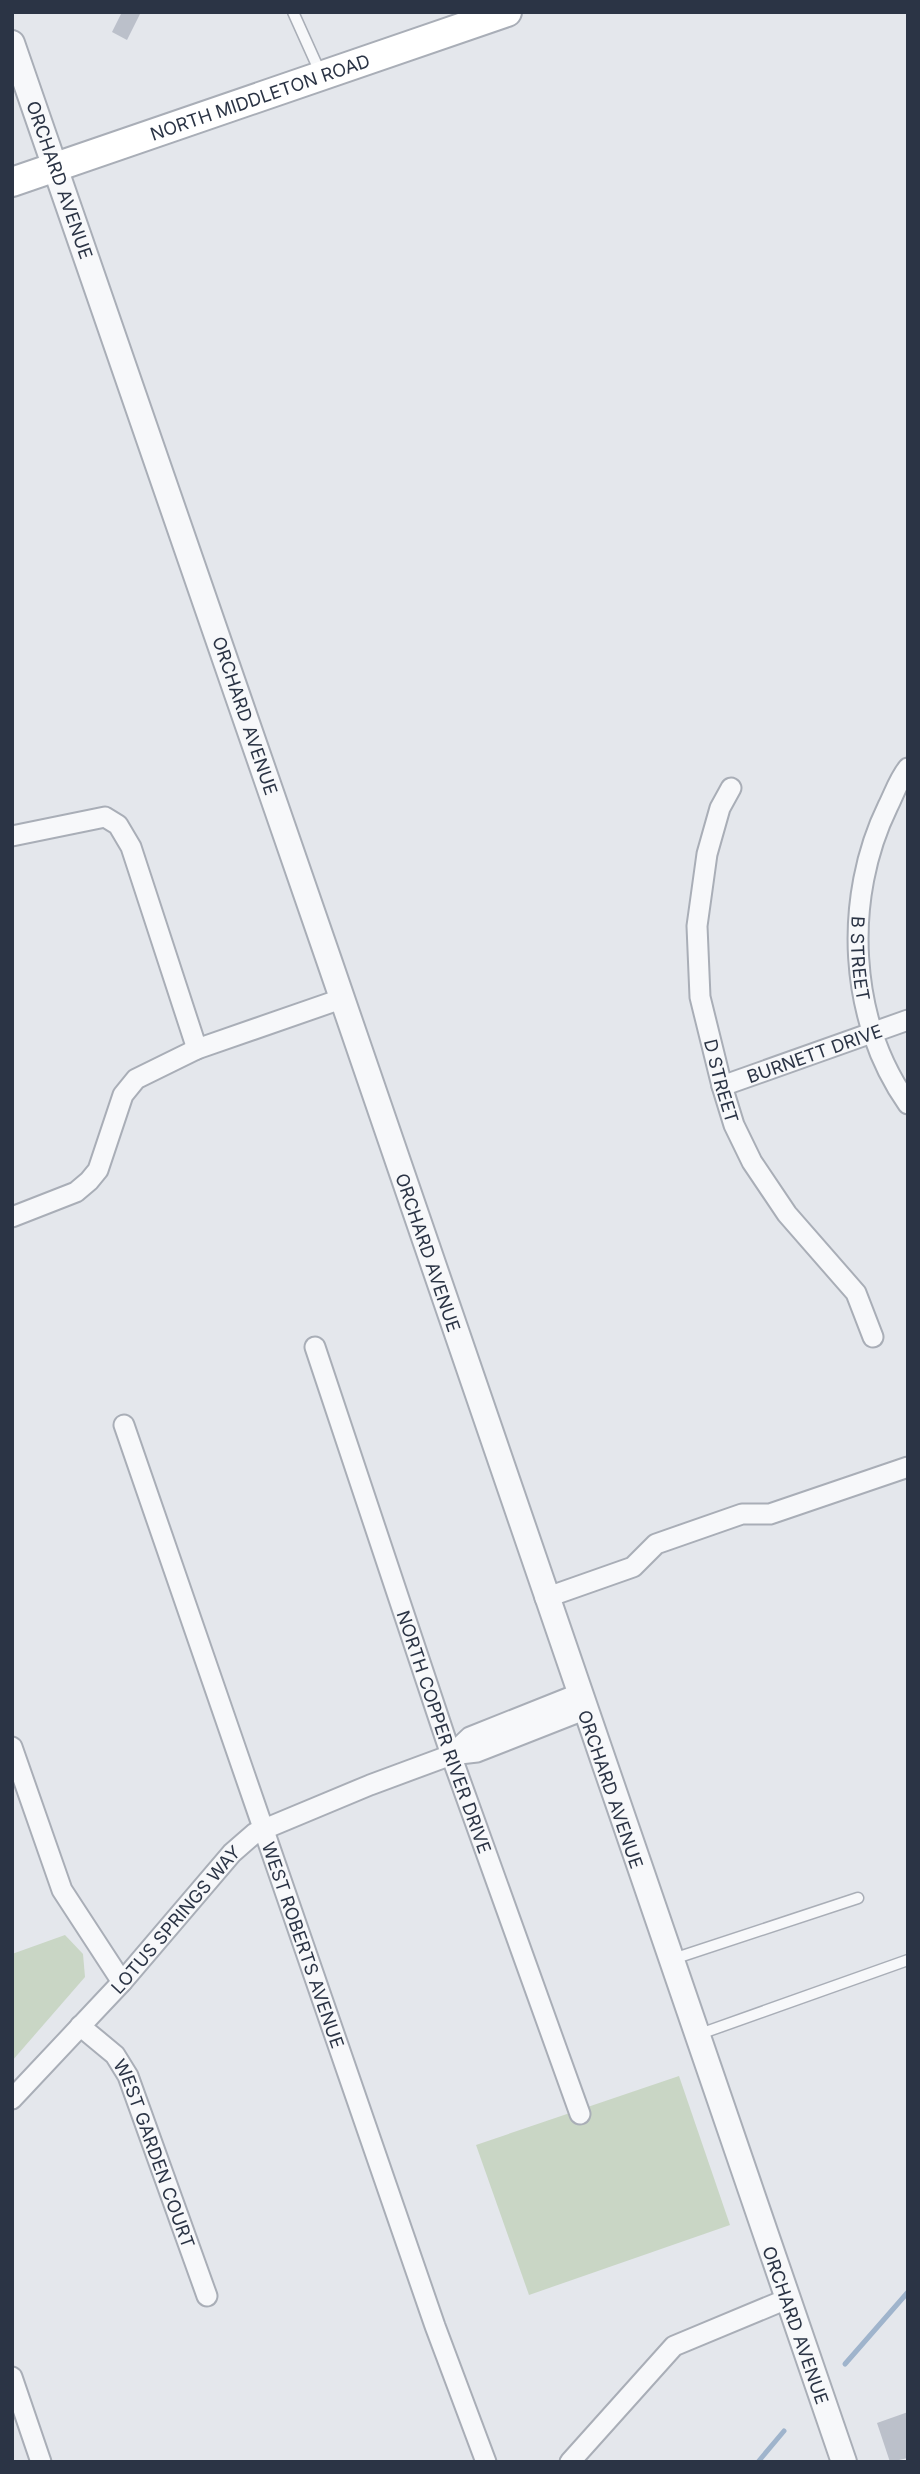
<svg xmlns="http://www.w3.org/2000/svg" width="920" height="2474" viewBox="0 0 920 2474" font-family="Inter,sans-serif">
<rect width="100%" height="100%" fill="#e4e7ec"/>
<g fill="#c9d6c5">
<path d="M65,1935l18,19 2,23 -73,84v-107z"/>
<path d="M679,2076l51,149 -201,70 -53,-150z"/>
</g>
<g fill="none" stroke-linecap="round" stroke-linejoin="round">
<g stroke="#9fb4cc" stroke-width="5">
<path d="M845,2364l63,-72"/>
<path d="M758,2462l26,-31"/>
</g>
</g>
<g fill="#bbc0ca">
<path d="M122,12h19l-14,28 -15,-8z"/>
<path d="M908,2412v46l-18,4 -13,-39z"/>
</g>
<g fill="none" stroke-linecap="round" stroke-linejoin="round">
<defs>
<g id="service">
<path d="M293,12l27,60"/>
<path d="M670,1960l188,-62"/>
<path d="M697,2035l211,-75"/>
</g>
<g id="minor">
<path id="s1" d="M908,768c-9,11 -14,26 -20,38 -45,92 -40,213 20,298"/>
<path id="s2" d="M731,788l-11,20 -13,46 -10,72 3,71 22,89 12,39 18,37 35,52 69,79 17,44"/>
<path d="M12,836l93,-19 13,8 13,22 66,202"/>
<path id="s3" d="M722,1086l186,-66"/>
<path d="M12,1217l64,-25 13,-11 9,-11 25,-75 13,-16 61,-30 144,-50"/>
<path id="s4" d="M315,1347l136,408 129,359"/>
<path id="s5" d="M124,1425l311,901 51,136"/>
<path d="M545,1598l88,-31 23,-23 86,-30h28l138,-47"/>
<path d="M12,1747l50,143 60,92"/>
<path d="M451,1755l19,-18 108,-43"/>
<path id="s6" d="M80,2026l35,29 13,21 79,220"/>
<path id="s7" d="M12,2099l110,-117 110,-129 23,-20 115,-48 81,-30 26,-3 107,-42"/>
<path d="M12,2377l29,85"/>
<path d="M570,2462l104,-116 113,-47"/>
</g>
<g id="tertiary">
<path id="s8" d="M12,43c284,804 549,1615 832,2419"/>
</g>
<g id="secondary">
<path id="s9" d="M12,182l495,-170"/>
</g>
</defs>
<use href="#service" stroke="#a9aeb7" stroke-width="13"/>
<use href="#minor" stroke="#a9aeb7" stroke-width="23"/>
<use href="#tertiary" stroke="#a9aeb7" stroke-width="28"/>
<use href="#secondary" stroke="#a9aeb7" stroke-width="32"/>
<use href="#service" stroke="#f7f8fa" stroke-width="10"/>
<use href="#minor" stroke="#f7f8fa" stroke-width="19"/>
<use href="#tertiary" stroke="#f7f8fa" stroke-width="24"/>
<use href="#secondary" stroke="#fff" stroke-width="28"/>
</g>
<g text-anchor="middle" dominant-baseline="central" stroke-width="7" stroke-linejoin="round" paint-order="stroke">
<g font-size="18" fill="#2b3445" stroke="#f4f6f9">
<text stroke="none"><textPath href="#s9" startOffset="262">NORTH MIDDLETON ROAD</textPath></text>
<text stroke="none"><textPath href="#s8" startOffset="145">ORCHARD AVENUE</textPath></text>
<text stroke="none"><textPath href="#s8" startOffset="712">ORCHARD AVENUE</textPath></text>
<text stroke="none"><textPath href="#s1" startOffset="200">B STREET</textPath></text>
<text stroke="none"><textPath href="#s3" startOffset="98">BURNETT DRIVE</textPath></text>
<text stroke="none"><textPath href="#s2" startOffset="301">D STREET</textPath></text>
<text stroke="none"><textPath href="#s8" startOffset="1279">ORCHARD AVENUE</textPath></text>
<text stroke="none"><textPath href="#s4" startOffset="406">NORTH COPPER RIVER DRIVE</textPath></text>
<text stroke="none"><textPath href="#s8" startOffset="1846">ORCHARD AVENUE</textPath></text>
<text stroke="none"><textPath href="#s7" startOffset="243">LOTUS SPRINGS WAY</textPath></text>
<text stroke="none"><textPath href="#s5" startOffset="550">WEST ROBERTS AVENUE</textPath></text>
<text stroke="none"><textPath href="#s6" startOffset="152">WEST GARDEN COURT</textPath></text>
<text stroke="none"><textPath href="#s8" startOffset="2413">ORCHARD AVENUE</textPath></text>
</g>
</g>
<rect width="920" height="2474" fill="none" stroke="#2b3445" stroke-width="28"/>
</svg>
